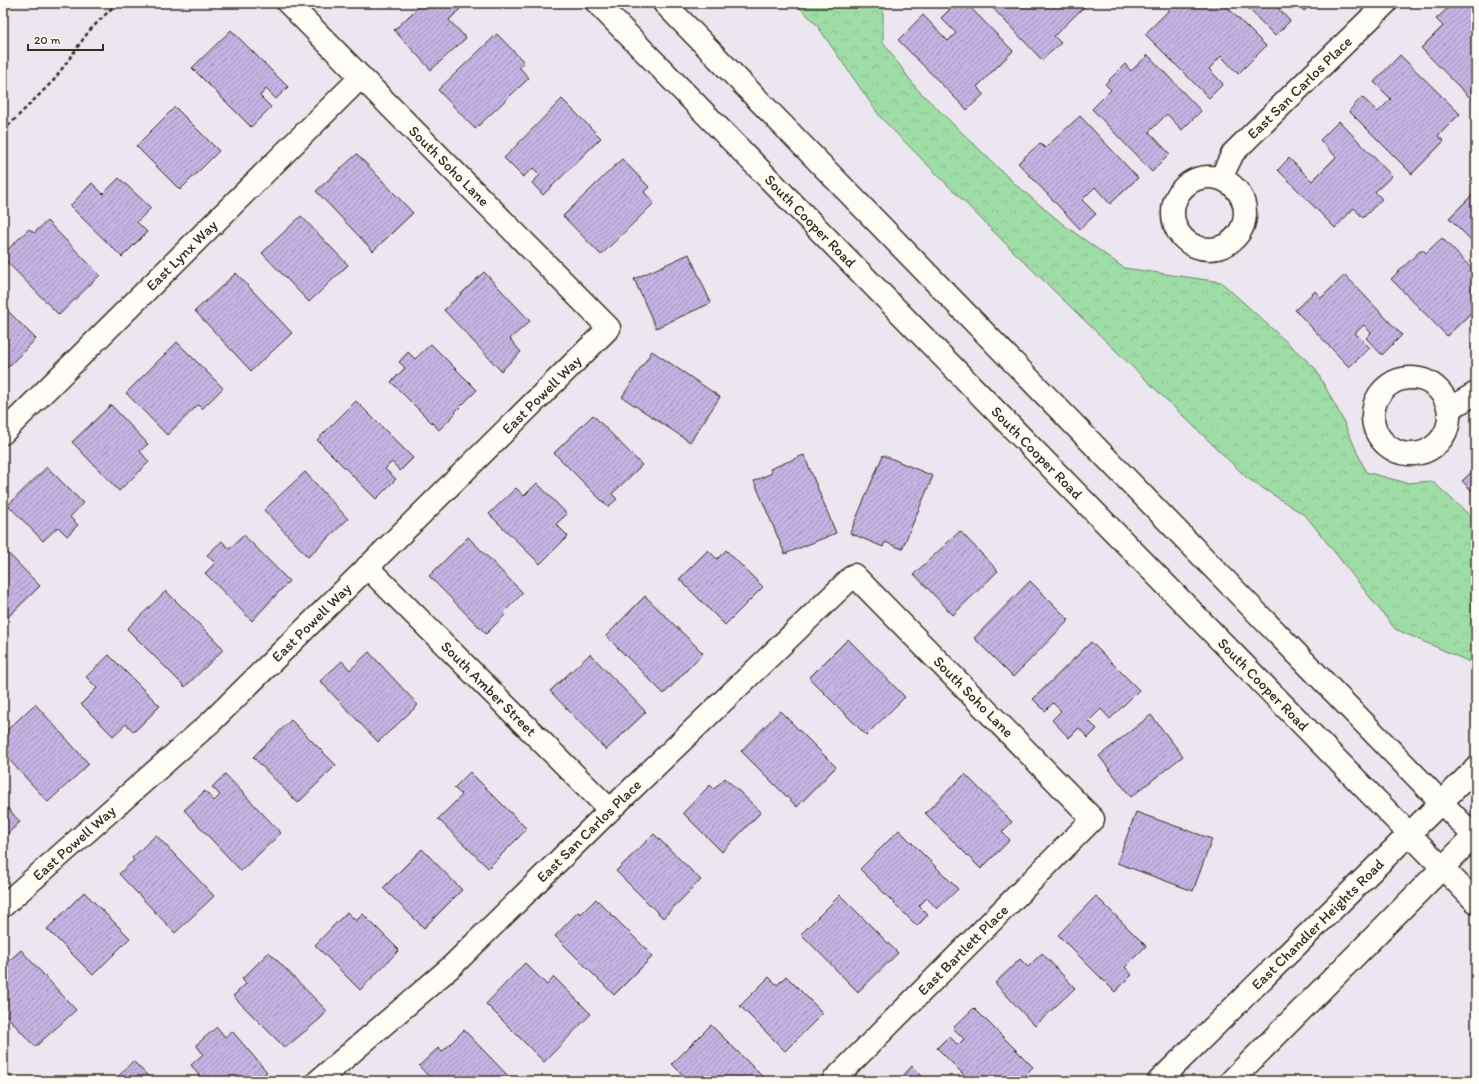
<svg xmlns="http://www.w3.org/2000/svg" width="1479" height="1084" viewBox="0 0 1479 1084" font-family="Itim,sans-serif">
<defs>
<pattern id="forest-crowns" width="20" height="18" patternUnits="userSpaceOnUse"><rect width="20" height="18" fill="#9edda6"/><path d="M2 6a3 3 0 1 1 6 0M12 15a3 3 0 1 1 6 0" fill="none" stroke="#89be8e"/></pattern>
<pattern id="building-hatch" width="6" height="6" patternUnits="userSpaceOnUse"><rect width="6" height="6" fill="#c5b3e3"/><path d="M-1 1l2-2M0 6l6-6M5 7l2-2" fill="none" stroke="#a192b7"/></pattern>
</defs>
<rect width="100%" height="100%" fill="#ece6f1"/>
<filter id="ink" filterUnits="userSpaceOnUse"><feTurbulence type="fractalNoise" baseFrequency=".025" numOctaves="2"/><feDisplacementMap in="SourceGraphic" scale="8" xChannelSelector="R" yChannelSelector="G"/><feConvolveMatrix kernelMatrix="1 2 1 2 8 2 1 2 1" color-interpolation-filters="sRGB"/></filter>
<g filter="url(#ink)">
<path fill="url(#forest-crowns)" stroke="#6c8462" d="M795,3h88v39l33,46 99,96 49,41 60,43 97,14 94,86 26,48 25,56 41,11 25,-2 44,40v140l-4,2 -77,-34 -89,-113 -59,-38 -234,-227 -132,-133 -65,-94z"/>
<g fill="url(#building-hatch)" stroke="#3b2a1e">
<path d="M423,3h31l6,6 -11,11 17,18 -35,32 -37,-40z"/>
<path d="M956,3h10l47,48 -36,36 7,7 -17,16 -69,-70 25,-25 25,26 8,-8 -15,-15z"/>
<path d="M988,3h100l-34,33 7,7 -19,17z"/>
<path d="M1176,3h47l43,43 -28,28 -17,-18 -12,13 14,15 -14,14 -64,-64z"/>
<path d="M1243,3h37l-4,3 14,15 -15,15z"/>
<path d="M1296,3h17l-9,8z"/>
<path d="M1453,3h23v101l-55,-56 22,-22 -7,-7z"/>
<path d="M231,30l57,57 -12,12 -10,-10 -6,7 11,11 -20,20 -59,-59z"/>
<path d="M497,34l27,28 -5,5 10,11 -54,51 -37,-39z"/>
<path d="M1148,55l53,56 -19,19 -15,-16 -18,18 21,22 -18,18 -60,-63 19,-19 -6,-6 20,-20 6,7z"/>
<path d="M1400,55l60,59 -22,22 6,5 -32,33 -63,-63 13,-14 16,15 13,-13 -17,-17z"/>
<path d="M562,99l39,39 -58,57 -11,-12 8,-8 -7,-7 -10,9 -19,-19z"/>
<path d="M175,107l44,44 -39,39 -44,-44z"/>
<path d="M1080,116l58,62 -28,26 -15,-17 -13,13 14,14 -16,15 -62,-66 22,-20 5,5z"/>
<path d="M1339,121l53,55 -17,16 7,7 -19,19 -9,-10 -19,20 -57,-58 11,-12 23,23 24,-24 -16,-17z"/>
<path d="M357,154l56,59 -40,38 -57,-60z"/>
<path d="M622,159l27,28 -5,5 10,11 -53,52 -38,-39z"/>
<path d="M119,178l32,30 -14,14 10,10 -25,25 -52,-51 22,-23 11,11z"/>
<path d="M1476,191v54l-27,-27z"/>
<path d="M301,216l47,49 -39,37 -47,-49z"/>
<path d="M47,221l53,54 -41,40 -56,-57v-4l26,-25 5,4z"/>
<path d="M1442,238l34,35v45l-5,-5 -24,23 -56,-57 31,-30 4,4z"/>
<path d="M689,254l22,49 -55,25 -22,-49z"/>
<path d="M484,272l46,49 -20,18 11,13 -20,19 -57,-61z"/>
<path d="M236,273l56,60 -41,38 -56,-60z"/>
<path d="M1345,275l57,60 -20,20 -16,-17 5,-5 -7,-8 -9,8 15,15 -21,19 -54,-57 20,-19 6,7z"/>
<path d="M3,306l33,33 -33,33z"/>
<path d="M177,342l46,46 -21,21 -4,-4 -31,30 -41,-42z"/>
<path d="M431,344l46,46 -22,22 1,1 -17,17 -48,-48 14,-14 -6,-6 9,-10 7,7z"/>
<path d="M652,351l68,46 -30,45 -68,-45z"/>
<path d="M356,401l57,57 -13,13 -8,-9 -7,7 11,10 -20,20 -59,-59z"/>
<path d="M111,405l37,39 -8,7 9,11 -30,29 -47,-49z"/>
<path d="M593,415l49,50 -30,29 5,5 -9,8 -54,-54z"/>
<path d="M804,455l32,78 -51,21 -31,-73 18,-8 -2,-4z"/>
<path d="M883,455l50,21 -31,73 -17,-7 -2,5 -33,-14z"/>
<path d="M47,467l36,36 -13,14 8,8 -11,11 -9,-9 -15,14 -35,-36z"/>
<path d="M1476,468v27l-14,-14z"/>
<path d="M305,472l43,47 -40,38 -44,-47z"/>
<path d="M537,483l30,31 -11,10 12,12 -28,28 -51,-50 27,-26 8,8z"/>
<path d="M960,531l38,40 -45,44 -39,-41z"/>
<path d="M244,535l45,46 -37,40 -47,-48 10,-10 -8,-8 15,-14 7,8z"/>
<path d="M468,537l55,56 -19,19 2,2 -20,20 -57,-58z"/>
<path d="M3,548l37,38 -37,36z"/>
<path d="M708,550l9,9 9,-9 37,37 -38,38 -46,-46z"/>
<path d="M1030,581l39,39 -56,57 -39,-39z"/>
<path d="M166,591l58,58 -39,38 -58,-58z"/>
<path d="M645,596l58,57 -39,41 -58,-58z"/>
<path d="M848,639l57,58 -39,38 -57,-57z"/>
<path d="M1091,642l48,48 -29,29 -9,-10 -12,12 8,8 -9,9 -9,-10 -10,10 -17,-18 9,-9 -8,-8 -8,8 -12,-12z"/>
<path d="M369,652l49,53 -40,37 -58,-61 22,-20 8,9z"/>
<path d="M590,654l56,58 -40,38 -56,-59z"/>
<path d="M109,655l51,51 -26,26 -8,-8 -13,12 -32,-32 16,-16 -11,-11z"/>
<path d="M35,704l54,60 -41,38 -45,-49v-19z"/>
<path d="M780,711l56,56 -39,40 -56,-56z"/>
<path d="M1151,715l32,41 -52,41 -32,-41z"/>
<path d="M291,720l45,45 -38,38 -45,-46z"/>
<path d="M470,772l57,57 -39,39 -50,-49 24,-24 -8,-7z"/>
<path d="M225,774l56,59 -40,38 -57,-61 21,-19 9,10 6,-6 -8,-8z"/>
<path d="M965,774l47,48 -10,10 8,8 -29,29 -56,-56z"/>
<path d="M725,778l36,34 -39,40 -39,-39 27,-28 4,4z"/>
<path d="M3,803l17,19 -17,16z"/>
<path d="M1136,812l76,27 -19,52 -76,-28z"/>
<path d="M899,830l59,59 -21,20 -10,-11 -8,8 9,9 -11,11 -57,-57z"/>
<path d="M654,834l47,46 -38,38 -47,-47z"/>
<path d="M156,835l58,61 -39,37 -56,-59 15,-14 -2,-2z"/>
<path d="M422,849l40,41 -38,38 -41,-40z"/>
<path d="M84,892l46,46 -37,37 -46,-46z"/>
<path d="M840,895l58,58 -40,39 -57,-58z"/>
<path d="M1096,896l50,50 -21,21 7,8 -17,17 -57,-57z"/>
<path d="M596,899l57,57 -39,39 -59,-59 23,-24 3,2z"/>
<path d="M347,912l9,9 7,-7 36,36 -39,40 -45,-45z"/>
<path d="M21,950l55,60 -41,37 -32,-35v-46z"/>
<path d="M269,952l58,59 -6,7 -36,30 -52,-52 13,-12 -4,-5z"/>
<path d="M1042,953l33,35 -40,38 -40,-43 25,-24 8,8z"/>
<path d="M525,963l22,22 7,-8 37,37 -47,48 -58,-58z"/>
<path d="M786,976l37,37 -38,38 -45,-45 29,-29 8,8z"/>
<path d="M974,1008l59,59 -14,14h-49l-33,-33 12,-12 9,9 6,-6 -11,-11z"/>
<path d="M711,1025l56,56h-78l-17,-17z"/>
<path d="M217,1027l8,10 7,-6 35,41 -12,9h-52l-12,-16 12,-11 -7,-9z"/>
<path d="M464,1030l49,51h-80l-14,-15 19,-18 4,4z"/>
<path d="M133,1061l20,20h-39z"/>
<path d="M912,1066l15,15h-29z"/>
<path d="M3,1068l12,13h-12z"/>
</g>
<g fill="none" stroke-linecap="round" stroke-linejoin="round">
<defs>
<g id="street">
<circle cx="1209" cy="213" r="36"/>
<path id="s1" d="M1221,178l12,-25 153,-150"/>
<circle cx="1411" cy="416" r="38"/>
<path d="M1449,409l27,-16"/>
<path id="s2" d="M3,433l358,-356"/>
<path id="s3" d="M367,567l243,243"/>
<path id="s4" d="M3,906l209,-185 397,-393 -321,-325"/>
<path id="s5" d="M318,1081l134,-115 158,-156 244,-235 239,244 -260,262"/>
</g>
<g id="secondary">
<path id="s6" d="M597,3l879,899"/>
<path d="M664,3l812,835"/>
<path id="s7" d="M1159,1081l317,-313"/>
<path d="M1231,1081l245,-247"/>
</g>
</defs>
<use href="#street" stroke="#3b2a1e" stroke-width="25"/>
<use href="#secondary" stroke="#3b2a1e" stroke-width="25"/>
<path stroke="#3b2a1e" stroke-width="2.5" stroke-dasharray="4 3" stroke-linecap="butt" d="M3,131l51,-51 35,-49 28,-28"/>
<use href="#street" stroke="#fdfcf7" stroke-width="22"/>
<use href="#secondary" stroke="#fdfcf7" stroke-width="22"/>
</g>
</g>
<g text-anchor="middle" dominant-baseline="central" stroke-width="3.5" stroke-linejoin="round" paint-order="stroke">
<g font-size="15" fill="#3b2a1e" stroke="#fdfcf7">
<text stroke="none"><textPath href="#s1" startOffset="121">East San Carlos Place</textPath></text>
<text transform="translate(449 166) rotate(45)">South Soho Lane</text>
<text stroke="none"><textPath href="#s6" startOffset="305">South Cooper Road</textPath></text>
<text stroke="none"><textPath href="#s2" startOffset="252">East Lynx Way</textPath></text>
<text stroke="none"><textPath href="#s4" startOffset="743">East Powell Way</textPath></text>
<text stroke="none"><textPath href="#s6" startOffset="629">South Cooper Road</textPath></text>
<text stroke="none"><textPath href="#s4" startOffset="419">East Powell Way</textPath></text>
<text stroke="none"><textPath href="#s6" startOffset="953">South Cooper Road</textPath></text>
<text stroke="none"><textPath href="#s3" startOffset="172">South Amber Street</textPath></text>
<text stroke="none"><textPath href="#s5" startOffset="908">South Soho Lane</textPath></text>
<text stroke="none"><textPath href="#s5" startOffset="369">East San Carlos Place</textPath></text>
<text stroke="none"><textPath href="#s4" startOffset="95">East Powell Way</textPath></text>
<text stroke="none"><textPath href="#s7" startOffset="223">East Chandler Heights Road</textPath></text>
<text transform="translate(963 950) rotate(-45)">East Bartlett Place</text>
</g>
</g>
<rect width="1479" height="1084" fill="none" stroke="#fdfcf7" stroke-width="16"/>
<rect x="8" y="8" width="1463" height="1068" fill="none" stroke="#3b2a1e" stroke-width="1.5" filter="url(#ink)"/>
<path d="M28 44v6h75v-6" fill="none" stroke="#3b2a1e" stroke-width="2"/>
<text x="34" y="44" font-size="12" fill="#3b2a1e" stroke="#fdfcf7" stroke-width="3" paint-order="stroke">20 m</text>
</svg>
